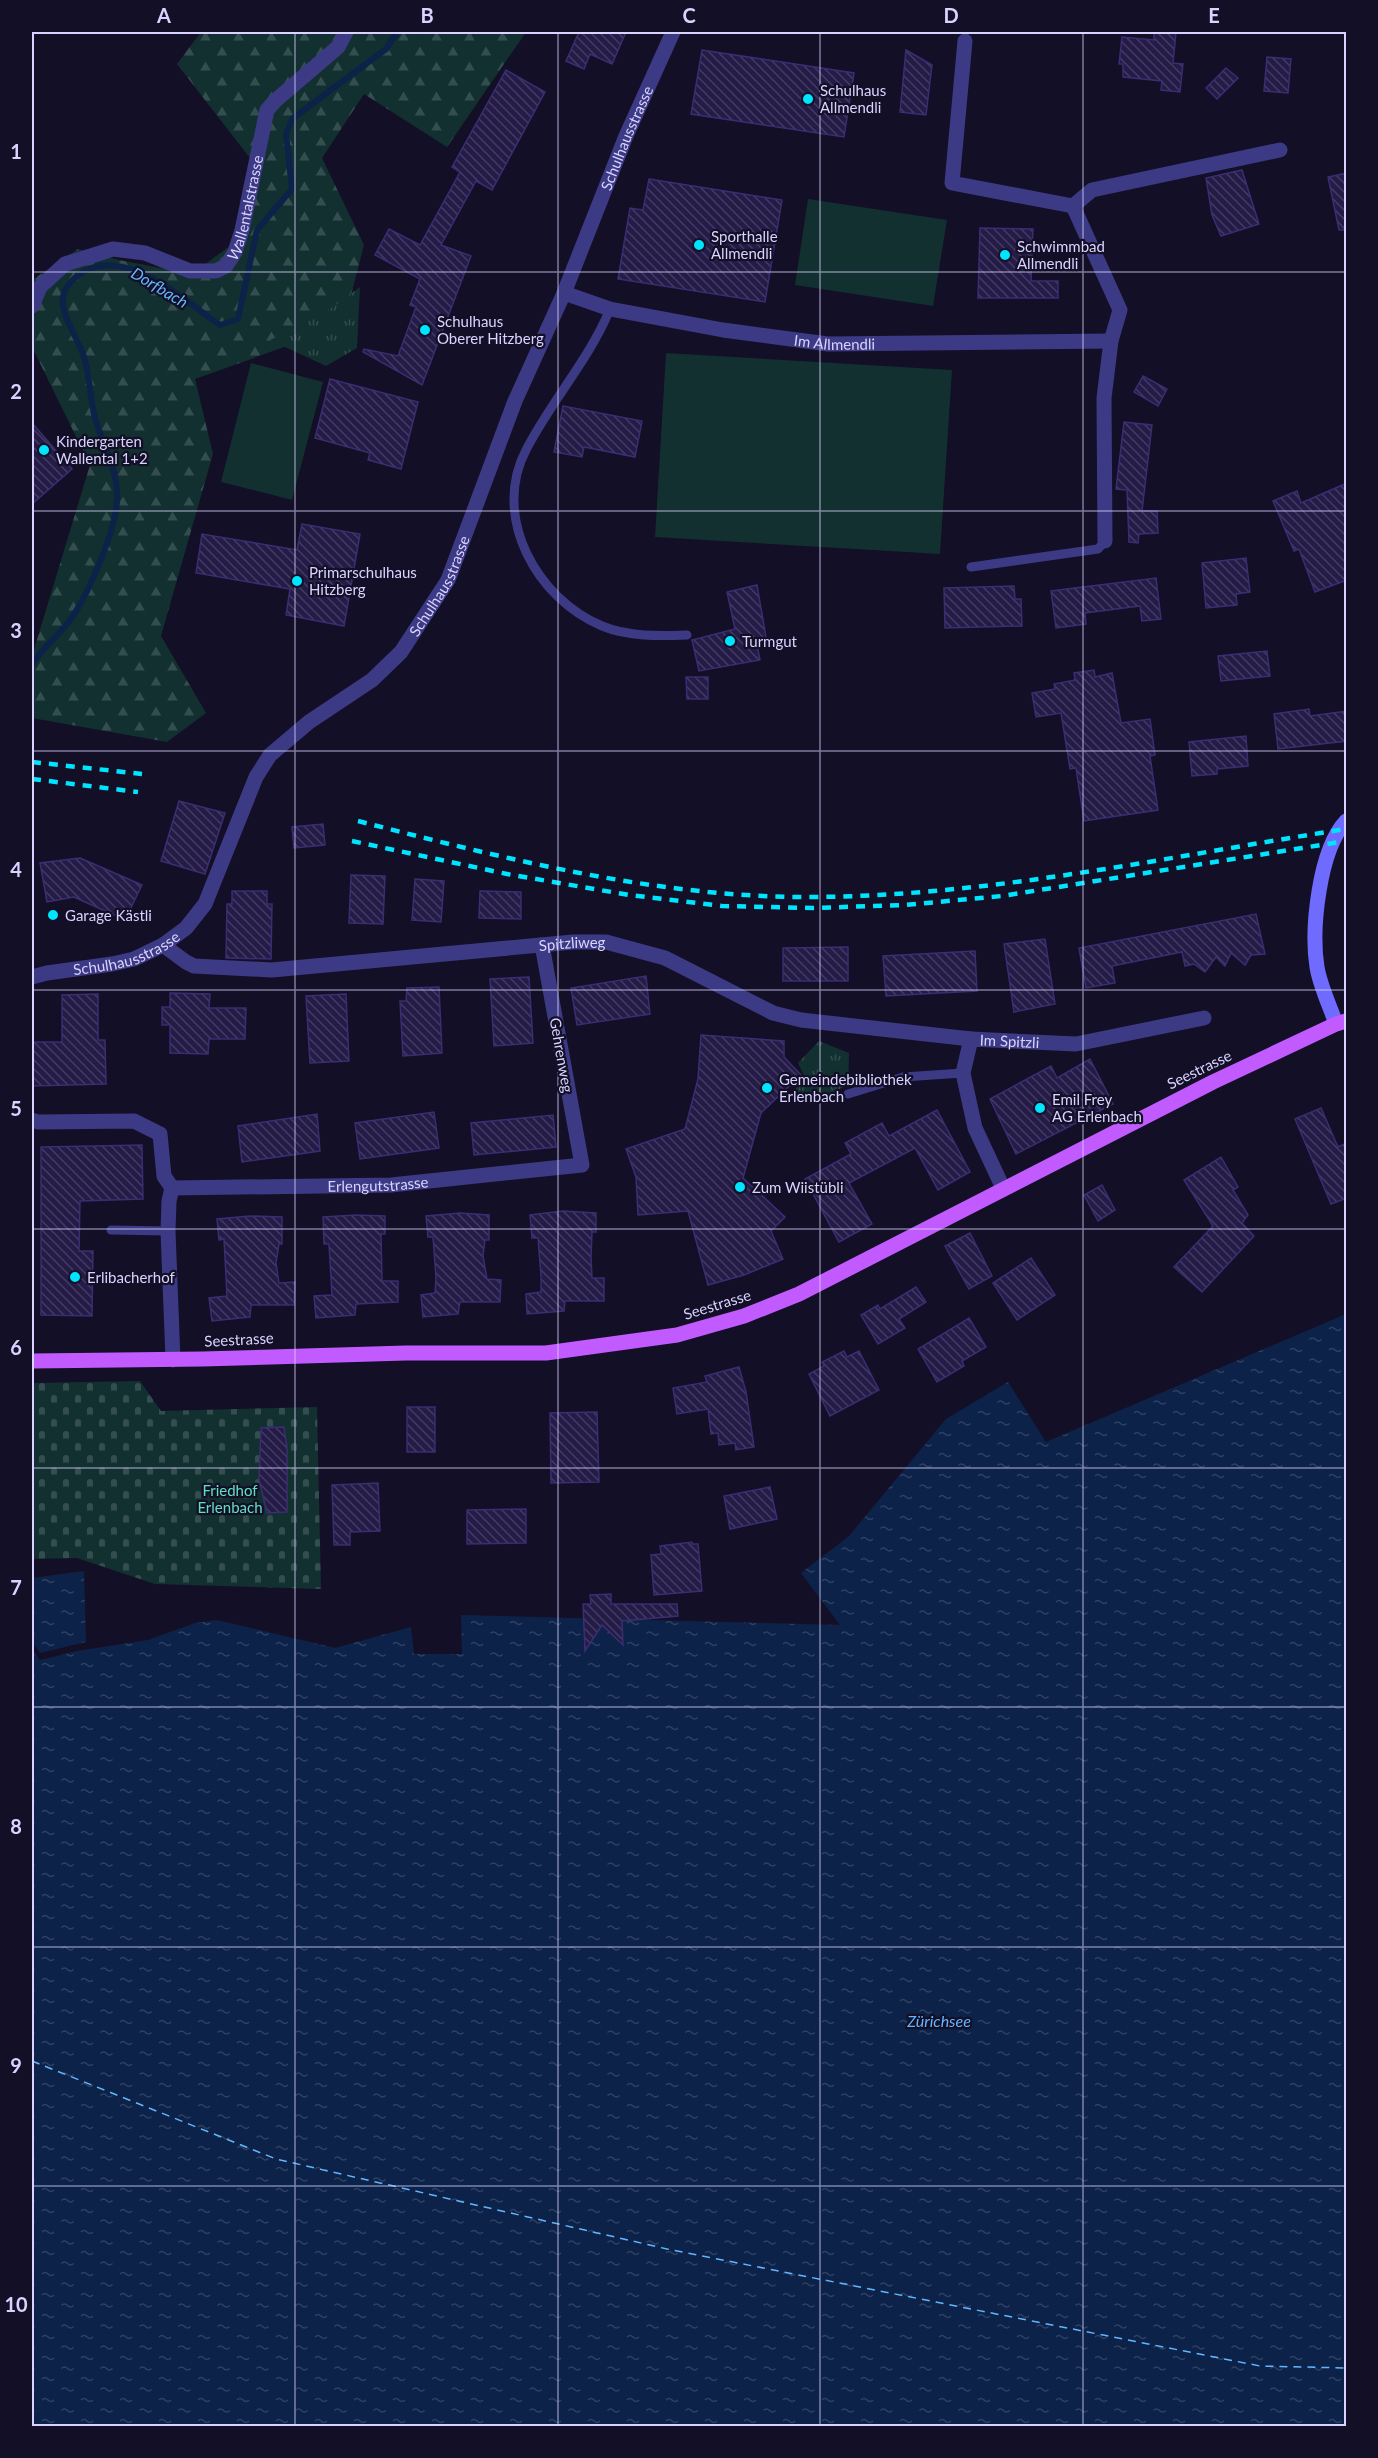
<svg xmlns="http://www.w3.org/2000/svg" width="1378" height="2458" viewBox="0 0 1378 2458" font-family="Lato,sans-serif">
<defs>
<pattern id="forest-firs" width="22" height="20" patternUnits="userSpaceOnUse" patternTransform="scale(1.5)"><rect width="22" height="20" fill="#12302f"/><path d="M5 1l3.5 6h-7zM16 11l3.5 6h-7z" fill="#344d4e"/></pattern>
<pattern id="cemetery-stones" width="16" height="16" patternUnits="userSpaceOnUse" patternTransform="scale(1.5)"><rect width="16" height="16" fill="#12302f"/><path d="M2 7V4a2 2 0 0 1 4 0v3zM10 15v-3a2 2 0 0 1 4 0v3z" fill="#344d4e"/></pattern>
<pattern id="park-tufts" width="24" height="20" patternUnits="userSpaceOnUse" patternTransform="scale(1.5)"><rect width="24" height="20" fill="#12302f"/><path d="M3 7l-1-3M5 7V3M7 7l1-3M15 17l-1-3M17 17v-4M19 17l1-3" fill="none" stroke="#344d4e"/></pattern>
<pattern id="water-ripples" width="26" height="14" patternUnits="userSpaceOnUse" patternTransform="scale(1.5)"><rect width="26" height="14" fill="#0c2248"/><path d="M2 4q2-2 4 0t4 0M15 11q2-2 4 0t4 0" fill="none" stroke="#2f4163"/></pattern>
<pattern id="building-back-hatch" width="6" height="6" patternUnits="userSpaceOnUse" patternTransform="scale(1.5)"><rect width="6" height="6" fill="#241b47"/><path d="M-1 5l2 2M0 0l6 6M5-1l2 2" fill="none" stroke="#433b63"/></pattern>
</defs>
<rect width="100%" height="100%" fill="#130f26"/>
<g fill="#12302f">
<path d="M808,199l139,21 -14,86 -138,-21z"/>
<path d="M666,353l286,17 -12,184 -285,-17z"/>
<path d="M251,363l72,19 -31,118 -71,-18z"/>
</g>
<path fill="url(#forest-firs)" d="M201,32h325l-79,115 -83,-53 -42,64 42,87 -21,81 -148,53 18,75 -52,182 45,77 -39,29 -135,-24v-62l58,-191 -55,-112 -3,-3v-70l46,-31 41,11 73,14 54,-40 14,-63 -83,-107z"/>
<path fill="url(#cemetery-stones)" d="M140,1381l21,30 156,-4 4,182 -166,-5 -78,-26 -45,1v-176z"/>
<g fill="url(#park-tufts)">
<path d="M360,287l-3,61 -31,18 -56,-26 53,-26z"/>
<path d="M819,1041l30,12 -1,32 -40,19 -14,-13 11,-13 -7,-15z"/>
</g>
<g fill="url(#water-ripples)">
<path d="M1346,1314v1112h-1314v-778l8,12 37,-9 71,-11 47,-17 22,-3 118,28 76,-21 3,27h48l-1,-39 379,10 -39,-52 48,-37 97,-117 62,-37 38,60z"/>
<path d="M84,1571l2,71 -46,11 -8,-12v-63z"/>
</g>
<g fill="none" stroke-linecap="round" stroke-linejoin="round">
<path stroke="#0c2248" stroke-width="6" d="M32,664c11,-17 29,-30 41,-48 17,-26 42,-84 44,-115 2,-30 -14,-55 -22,-83 -5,-19 -5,-39 -10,-58 -4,-16 -21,-40 -22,-55 -2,-15 9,-26 20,-33 43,-26 102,29 137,53l18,-6 19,-89 35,-41 -6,-55 6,-15 94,-70 11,-17"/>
<path stroke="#62b6ff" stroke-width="1.5" stroke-dasharray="8 6" stroke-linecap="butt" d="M32,2061l244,98 391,90 593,117 86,2"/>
</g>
<g fill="url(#building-back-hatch)" stroke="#3b2d73" stroke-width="1.5">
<path d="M579,32h47l-14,32 -22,-10 -6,15 -18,-8z"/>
<path d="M1154,32h22l-3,31 10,1 -3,28 -19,-2 1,-9 -39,-4v-13h-4l3,-27 32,3z"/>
<path d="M702,50l152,23 -10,64 -153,-23z"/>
<path d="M906,50l26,15 -6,50 -26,-3z"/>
<path d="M1267,57l24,2 -3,34 -24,-2z"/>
<path d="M1226,68l12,10 -21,21 -11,-11z"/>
<path d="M506,70l39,22 -53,98 -16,-9 -35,64 30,11 -49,129 -59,-33 1,-3 34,7 18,-49 -6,-2 10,-26 -45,-24 14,-26 31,16 40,-73 -8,-5z"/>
<path d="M1242,170l17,54 -38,12 -9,-21 -6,-37z"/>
<path d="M1347,173v57h-8l-11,-53z"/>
<path d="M649,179l133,21 -17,102 -147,-23 12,-71 13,2z"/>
<path d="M980,228l53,1 -2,52h27v17h-80z"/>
<path d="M1143,376l24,13 -9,17 -24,-14z"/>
<path d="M330,379l88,23 -17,67 -33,-9 2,-7 -55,-15z"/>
<path d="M563,406l79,15 -7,36 -51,-10 -2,10 -28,-5z"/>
<path d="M1124,422l28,3 -10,86h15l1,22 -19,1 -1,9 -9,-1 -2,-52 -11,-1z"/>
<path d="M32,423l40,46 -40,35z"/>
<path d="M1347,483v97l-32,12 -16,-43 -5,2 -21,-50 24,-10 4,12z"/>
<path d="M302,524l58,10 -16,92 -58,-11 4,-26 -94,-16 6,-39 95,16z"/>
<path d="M1246,558l4,34 -14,2 1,11 -31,3 -4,-45z"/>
<path d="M1156,578l5,41 -19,2 -2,-15 -55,7 1,11 -30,4 -5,-37z"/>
<path d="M757,585l10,58 -10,2 3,15 -61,11 -7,-31 43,-11 -8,-37z"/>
<path d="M1014,586l1,13h6l1,27 -77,2 -1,-40z"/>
<path d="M1267,651l3,25 -49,5 -3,-25z"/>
<path d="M1094,670l1,7 17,-4 9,50 29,-4 5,36 -5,1 8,54 -74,11 -8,-53 -6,1 -9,-56 -25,4 -4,-24 23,-4 -1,-5 21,-4 -1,-7z"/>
<path d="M686,677h22v22h-21z"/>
<path d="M1309,709l1,7 37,-5v30l-69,8 -4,-35z"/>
<path d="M1246,736l2,30 -31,3v5l-25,2 -3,-34z"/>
<path d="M179,801l46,12 -20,61 -44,-13z"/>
<path d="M323,824l2,21 -31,3 -2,-21z"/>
<path d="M80,858l62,27 -17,35 -51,-23 -27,5 -7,-39z"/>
<path d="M351,875l34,1 -2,48 -34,-1z"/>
<path d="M415,879l29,2 -3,41 -29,-2z"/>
<path d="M232,891h35v13h5l-1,55 -45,-1 1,-54h5z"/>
<path d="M480,891l41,1v27l-42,-1z"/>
<path d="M1256,914l9,40 -14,1 -6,10 -14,-12 -6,13 -9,-9 -11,15 -11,-8 -9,2 -3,-14 -70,14 3,17 -29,5 -7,-40z"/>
<path d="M1045,939l10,65 -41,8 -10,-68z"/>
<path d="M848,947v34h-65v-33z"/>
<path d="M975,951l2,40 -91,5 -3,-40z"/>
<path d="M646,976l4,38 -73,11 -6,-37z"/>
<path d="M529,977l4,66 -39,3 -4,-67z"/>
<path d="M439,987l3,66 -39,3 -3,-55h6l1,-13z"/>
<path d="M170,993l40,1 -1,14h37l-1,31h-36l-1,15 -38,-1v-28h-8v-18h8z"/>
<path d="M98,994v46h7l1,44 -74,2v-44h30v-47z"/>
<path d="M346,994l3,67 -39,2 -4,-67z"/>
<path d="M701,1035l83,6v16l17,18 -40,38 -18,65 42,39 -14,14 12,28 -39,16 -36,10 -20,-74 -50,4 -2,-38 -10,-28 59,-20 13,-50z"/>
<path d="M1090,1059l23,45 -97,50 -26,-55 61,-33 6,12z"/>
<path d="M1321,1108l17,39 9,-4v55l-16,6 -36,-85z"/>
<path d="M937,1110l33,62 -32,18 -23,-42 -66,35 23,41 -33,18 -34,-63 46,-25 -6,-11 37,-20 7,13z"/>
<path d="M434,1112l5,36 -79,11 -5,-36z"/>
<path d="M317,1114l3,37 -78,11 -4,-36z"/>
<path d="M553,1115l3,32 -82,8 -3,-32z"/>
<path d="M142,1145l1,54 -63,2 -1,50h14l-1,65 -51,-1v-168z"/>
<path d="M1221,1157l17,30 -5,3 15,25 -6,8 12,13 -52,56 -28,-25 39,-41 -29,-46z"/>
<path d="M1102,1185l13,25 -17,11 -14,-26z"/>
<path d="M563,1211l33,2v19h-4l-1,25 1,21h12v23h-39l-1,10 -37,3 -1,-20 15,-2v-16l-3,-38h-6l-2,-23z"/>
<path d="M460,1213l29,2v25h-4l-2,16 4,23 14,1 -1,22h-40l-2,12 -35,3 -2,-22 14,-2 1,-15 -3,-41h-5l-2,-21z"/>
<path d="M356,1215l29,1v18h-4l1,47h16v21l-42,2 -1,11 -39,3 -2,-22 18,-1 -3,-51h-5l-1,-27z"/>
<path d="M250,1216l32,1v27h-3l-3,19 3,20 16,-1 -1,23h-43l-1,12 -38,4 -3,-23 18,-2 -3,-57 -5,1 -2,-21z"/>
<path d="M970,1233l22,43 -23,13 -24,-43z"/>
<path d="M1031,1258l24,37 -38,25 -24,-37z"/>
<path d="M916,1287l10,15 -27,17 6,9 -27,16 -17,-29 17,-10 2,4z"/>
<path d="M969,1318l17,29 -24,14 2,5 -27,16 -19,-33z"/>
<path d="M844,1351l3,6 12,-6 20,39 -49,26 -21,-42 15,-8 -2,-4z"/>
<path d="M739,1367l7,25 8,55 -18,3 -1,-7 -16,2 -1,-12 -7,1 -3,-25 -31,5 -4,-26 34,-6 -2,-6z"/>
<rect x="407" y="1407" width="28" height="45"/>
<path d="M597,1412l2,70 -48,1 -1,-70z"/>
<path d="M284,1427l3,21v64l-20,1 -8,-34 2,-51z"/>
<path d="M378,1483l2,48 -30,1v13h-16l-2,-60z"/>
<path d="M770,1487l7,32 -47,10 -6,-33z"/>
<path d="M526,1509v34l-59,1v-34z"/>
<path d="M692,1542v2h6l4,47 -48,4 -3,-40 10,-1 -1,-8z"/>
<path d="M611,1594v10h66l1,12 -56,5 1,24 -21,-20 -17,26 -2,-47h8l-1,-9z"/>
</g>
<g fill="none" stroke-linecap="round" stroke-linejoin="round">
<g stroke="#3d3a85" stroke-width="9">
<path d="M610,309c-21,51 -59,92 -84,141 -35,67 11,149 76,176 27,11 57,10 85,9"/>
<path d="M971,567l127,-18 7,-8"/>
<path d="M848,1094l55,-17 60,-4"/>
<path d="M111,1230l57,1"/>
</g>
<g stroke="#3d3a85" stroke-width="15">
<path d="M965,41l-13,142 121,23"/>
<path d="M1073,206l47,104 -9,31 -7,57 1,143"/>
<path d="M1073,206l19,-16 188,-40"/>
<path id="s1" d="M564,293l46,16 113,21 105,14 283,-3"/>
<path id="s2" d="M32,306l8,-19 25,-23 48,-15 32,4 45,18h26l10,-5 9,-14 7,-22 25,-120 9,-10 62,-53 8,-15"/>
<path id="s3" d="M163,945l23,17 8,4 78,4 301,-28h33l59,16 108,55 28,7 170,19"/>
<path id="s4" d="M32,977l15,-4 65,-9 22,-5 29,-14 23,-17 19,-24 51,-127 14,-22 39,-33 63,-42 29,-28 47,-72 67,-179 49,-108 62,-157 47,-104"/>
<path d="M32,1120l6,2 96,-1 26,13 4,42 8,12"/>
<path id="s5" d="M172,1188l219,-3 191,-20 -40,-220"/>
<path d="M172,1188l-3,13 -1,30 5,129"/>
<path id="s6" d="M1003,1188l-28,-60 -12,-55 8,-34 105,5 128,-26"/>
</g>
<path stroke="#6f6bff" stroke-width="15" d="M1336,1024c-6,-18 -16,-38 -19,-57 -6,-38 2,-117 29,-146"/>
<path stroke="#c25bff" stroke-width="15" d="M32,1361l171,-2 203,-6h140l131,-18 67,-19 55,-22 414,-212 123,-58 10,-3"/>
<g stroke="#00e5ff" stroke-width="4.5" stroke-dasharray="9 8" stroke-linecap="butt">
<path d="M32,762l110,12"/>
<path d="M32,779l106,13"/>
<path d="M358,821c148,38 301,77 455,76 180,-1 357,-41 533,-68"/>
<path d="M352,841l155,33 122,21 93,11 91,2 92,-3 97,-9 344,-55"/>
</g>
</g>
<path fill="none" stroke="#d9d4ff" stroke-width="1.5" stroke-opacity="0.55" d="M295,32v2394M558,32v2394M820,32v2394M1083,32v2394M32,272h1314M32,511h1314M32,751h1314M32,990h1314M32,1229h1314M32,1468h1314M32,1707h1314M32,1947h1314M32,2186h1314"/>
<g fill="#00e5ff" stroke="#130f26" stroke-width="2">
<circle cx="808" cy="99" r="6"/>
<circle cx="699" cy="245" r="6"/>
<circle cx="1005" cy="255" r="6"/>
<circle cx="425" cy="330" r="6"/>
<circle cx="44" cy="450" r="6"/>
<circle cx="297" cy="581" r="6"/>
<circle cx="730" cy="641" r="6"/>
<circle cx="53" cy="915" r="6"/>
<circle cx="767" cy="1088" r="6"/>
<circle cx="1040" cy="1108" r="6"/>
<circle cx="740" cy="1187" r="6"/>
<circle cx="75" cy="1277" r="6"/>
</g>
<g text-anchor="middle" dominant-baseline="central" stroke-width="4.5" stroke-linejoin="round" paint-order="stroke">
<g font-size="15" fill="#d9d4ff" stroke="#130f26" text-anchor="start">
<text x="820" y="90">Schulhaus<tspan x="820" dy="17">Allmendli</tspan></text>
<text x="711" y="236">Sporthalle<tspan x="711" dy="17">Allmendli</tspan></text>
<text x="1017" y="246">Schwimmbad<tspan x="1017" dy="17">Allmendli</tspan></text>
<text x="437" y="321">Schulhaus<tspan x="437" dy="17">Oberer Hitzberg</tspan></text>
<text x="56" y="441">Kindergarten<tspan x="56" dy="17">Wallental 1+2</tspan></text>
<text x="309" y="572">Primarschulhaus<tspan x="309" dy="17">Hitzberg</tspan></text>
<text x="742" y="641">Turmgut</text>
<text x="65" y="915">Garage Kästli</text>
<text x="779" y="1079">Gemeindebibliothek<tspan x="779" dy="17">Erlenbach</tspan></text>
<text x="1052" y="1099">Emil Frey<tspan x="1052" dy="17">AG Erlenbach</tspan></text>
<text x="752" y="1187">Zum Wiistübli</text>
<text x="87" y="1277">Erlibacherhof</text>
</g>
<g font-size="15" fill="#d9d4ff" stroke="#130f26">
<text stroke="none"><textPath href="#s4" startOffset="1088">Schulhausstrasse</textPath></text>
<text stroke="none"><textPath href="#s2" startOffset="285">Wallentalstrasse</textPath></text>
<text stroke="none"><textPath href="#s1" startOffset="276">Im Allmendli</textPath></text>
<text stroke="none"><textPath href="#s4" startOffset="602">Schulhausstrasse</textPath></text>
<text stroke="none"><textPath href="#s3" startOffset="417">Spitzliweg</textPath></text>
<text stroke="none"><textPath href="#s4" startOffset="98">Schulhausstrasse</textPath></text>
<text stroke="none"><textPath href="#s6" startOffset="196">Im Spitzli</textPath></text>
<text transform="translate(562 1055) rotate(80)">Gehrenweg</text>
<text transform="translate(1199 1069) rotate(-26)">Seestrasse</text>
<text stroke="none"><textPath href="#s5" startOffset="206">Erlengutstrasse</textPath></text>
<text transform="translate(717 1304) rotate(-17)">Seestrasse</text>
<text transform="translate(239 1339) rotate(-3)">Seestrasse</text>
</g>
<g font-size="15" fill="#5fe0c0" stroke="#130f26">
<text x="230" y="1490">Friedhof<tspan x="230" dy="17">Erlenbach</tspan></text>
</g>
<g font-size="16" font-style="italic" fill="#62b6ff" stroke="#130f26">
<text transform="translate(160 287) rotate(31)">Dorfbach</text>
<text x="939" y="2020">Zürichsee</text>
</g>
</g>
<rect width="1378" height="2458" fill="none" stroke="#130f26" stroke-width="66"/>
<rect x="33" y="33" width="1312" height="2392" fill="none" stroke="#d9d4ff" stroke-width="2"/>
<g font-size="20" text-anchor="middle" font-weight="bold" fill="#d9d4ff">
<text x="164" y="23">A</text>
<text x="427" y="23">B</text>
<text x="689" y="23">C</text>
<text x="951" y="23">D</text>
<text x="1214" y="23">E</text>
<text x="16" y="159">1</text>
<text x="16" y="399">2</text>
<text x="16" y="638">3</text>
<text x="16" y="877">4</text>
<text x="16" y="1116">5</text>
<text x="16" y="1355">6</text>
<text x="16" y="1595">7</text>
<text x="16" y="1834">8</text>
<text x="16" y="2073">9</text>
<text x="16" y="2312">10</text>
</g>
</svg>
